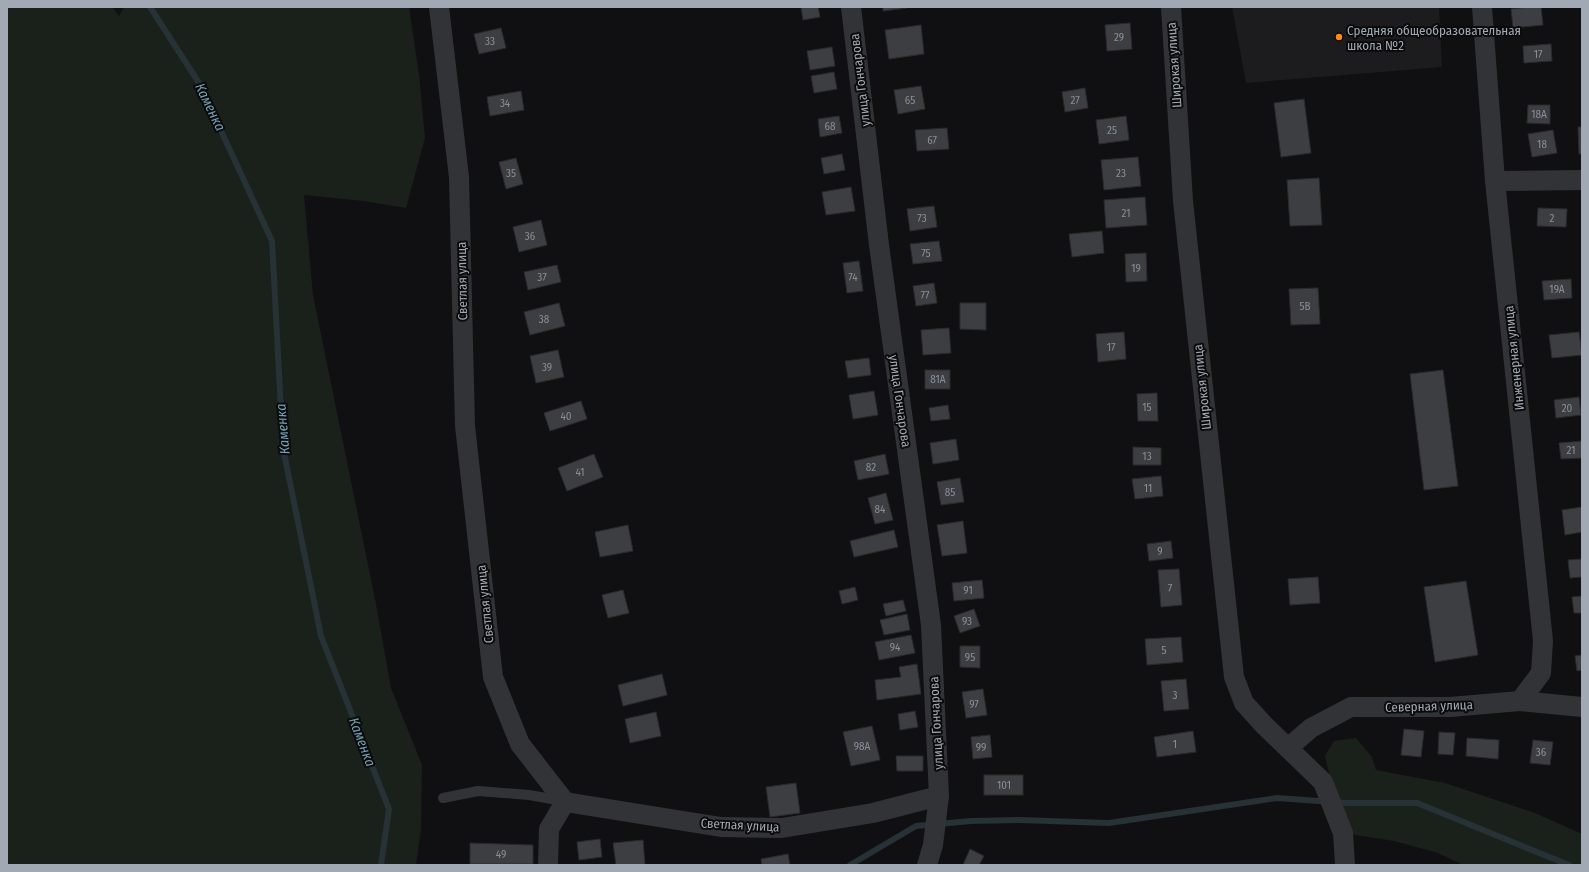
<svg xmlns="http://www.w3.org/2000/svg" width="1589" height="872" viewBox="0 0 1589 872" font-family="'Fira Sans Condensed',sans-serif">
<rect width="100%" height="100%" fill="#101012"/>
<path fill="#1c1c1f" d="M1232,7h207l3,60 -196,16z"/>
<g fill="#1a211a">
<path d="M7,7h105l7,9 5,-9h285l10,68 6,63 -19,70 -42,-7 -60,-6 9,100 63,309 15,84 31,77 -1,64 -5,36h-409z"/>
<path d="M1356,738l16,19 4,13 69,13 90,30 47,21v31h-119l-25,-12 -44,-12 -51,-8 -18,-77 9,-15z"/>
</g>
<g fill="none" stroke-linecap="round" stroke-linejoin="round">
<g stroke="#263236" stroke-width="6">
<path d="M150,7l49,76 73,158 11,207 38,188 68,173 -8,56"/>
<path d="M850,865l66,-39 55,-5 48,-1 90,3 168,-25 69,5h71l152,62"/>
</g>
</g>
<g fill="#3c3e42" stroke="#2a2a2e">
<path d="M801,7h17l2,10 -17,3z"/>
<path d="M883,7h24v1l-24,3z"/>
<path d="M1528,7h13l2,18 -30,3 -2,-19z"/>
<path d="M1130,23l2,26 -25,2 -2,-26z"/>
<path d="M921,25l3,29 -35,5 -4,-29z"/>
<path d="M501,28l5,20 -27,6 -5,-20z"/>
<path d="M1551,44l1,17 -28,2 -1,-17z"/>
<path d="M832,47l3,19 -25,4 -3,-19z"/>
<path d="M834,72l3,17 -23,4 -3,-17z"/>
<path d="M921,86l4,23 -27,5 -4,-24z"/>
<path d="M1085,88l3,20 -23,4 -3,-20z"/>
<path d="M521,91l3,19 -34,6 -3,-19z"/>
<path d="M1304,99l7,54 -30,4 -7,-54z"/>
<path d="M1528,105h22v19l-23,-1z"/>
<path d="M839,116l3,17 -22,4 -2,-18z"/>
<path d="M1126,116l3,24 -30,4 -3,-24z"/>
<path d="M1578,127h4v27h-3z"/>
<path d="M947,128l2,21 -32,2 -2,-21z"/>
<path d="M1553,130l4,23 -25,4 -4,-23z"/>
<path d="M842,154l3,16 -21,4 -3,-16z"/>
<path d="M1138,157l3,29 -37,4 -3,-30z"/>
<path d="M516,158l7,26 -17,5 -7,-27z"/>
<path d="M1319,178l3,47 -32,1 -3,-46z"/>
<path d="M851,187l4,24 -29,4 -4,-23z"/>
<path d="M1145,197l2,28 -41,3 -2,-28z"/>
<path d="M934,206l3,21 -27,4 -3,-22z"/>
<path d="M1538,208l29,1 -1,18 -29,-1z"/>
<path d="M541,220l6,25 -28,7 -6,-25z"/>
<path d="M1102,231l2,22 -32,4 -3,-23z"/>
<path d="M939,241l3,20 -29,3 -3,-20z"/>
<path d="M1146,253l1,28 -21,1 -1,-28z"/>
<path d="M859,261l4,30 -16,2 -4,-30z"/>
<path d="M557,265l4,17 -33,8 -4,-18z"/>
<path d="M1571,279l1,19 -28,2 -2,-19z"/>
<path d="M934,283l3,20 -21,3 -3,-20z"/>
<path d="M1318,288l2,36 -29,1 -2,-36z"/>
<path d="M559,303l6,23 -35,9 -6,-23z"/>
<path d="M960,303h26v27l-26,-1z"/>
<path d="M949,328l2,25 -28,2 -2,-25z"/>
<path d="M1124,332l2,27 -28,3 -2,-28z"/>
<path d="M1579,332l3,23 -30,3 -3,-23z"/>
<path d="M558,350l6,27 -28,6 -6,-27z"/>
<path d="M869,358l2,17 -23,3 -3,-17z"/>
<rect x="925" y="370" width="25" height="19"/>
<path d="M1443,370l15,116 -34,4 -14,-116z"/>
<path d="M874,391l4,24 -25,4 -4,-24z"/>
<path d="M1157,393l1,28h-20l-1,-27z"/>
<path d="M1579,397l2,18 -25,3 -2,-18z"/>
<path d="M581,401l6,18 -37,12 -6,-18z"/>
<path d="M948,405l2,14 -19,2 -2,-13z"/>
<path d="M956,439l3,21 -26,4 -3,-21z"/>
<path d="M1582,441v17l-21,1 -2,-16z"/>
<path d="M1133,447l28,1v17h-28z"/>
<path d="M594,454l9,23 -36,14 -9,-23z"/>
<path d="M885,454l4,20 -31,6 -4,-19z"/>
<path d="M1161,476l2,20 -28,3 -3,-20z"/>
<path d="M960,478l4,24 -23,3 -4,-23z"/>
<path d="M886,493l7,27 -18,4 -7,-26z"/>
<path d="M1582,507v25l-17,3 -3,-25z"/>
<path d="M963,521l4,32 -25,3 -5,-31z"/>
<path d="M628,525l5,26 -33,6 -5,-25z"/>
<path d="M894,530l4,17 -44,10 -4,-16z"/>
<path d="M1171,541l2,17 -24,3 -2,-17z"/>
<path d="M1582,559v18l-12,1 -2,-18z"/>
<path d="M1179,569l3,36 -21,2 -3,-37z"/>
<path d="M1318,577l2,26 -30,2 -2,-26z"/>
<path d="M982,580l2,18 -30,3 -2,-18z"/>
<path d="M1466,581l12,74 -43,7 -11,-75z"/>
<path d="M855,587l3,13 -16,4 -3,-13z"/>
<path d="M623,590l6,23 -21,5 -6,-23z"/>
<path d="M1582,596v17h-8l-2,-16z"/>
<path d="M903,600l3,11 -20,5 -3,-12z"/>
<path d="M974,609l6,17 -20,7 -6,-17z"/>
<path d="M907,614l3,16 -26,5 -4,-15z"/>
<path d="M911,635l4,18 -36,7 -4,-18z"/>
<path d="M1181,637l2,25 -36,3 -2,-26z"/>
<path d="M960,646h20v22l-20,-1z"/>
<path d="M1582,655v15l-5,1 -2,-15z"/>
<path d="M917,664l4,30 -44,6 -2,-20 26,-3 -2,-10z"/>
<path d="M662,674l5,21 -44,11 -5,-21z"/>
<path d="M1186,679l3,30 -25,2 -3,-30z"/>
<path d="M983,689l4,26 -21,3 -4,-26z"/>
<path d="M915,711l3,16 -18,3 -2,-16z"/>
<path d="M656,712l5,24 -31,7 -5,-24z"/>
<path d="M872,726l8,34 -29,6 -8,-34z"/>
<path d="M1404,729l20,2 -3,26 -20,-2z"/>
<path d="M1193,731l3,21 -39,5 -3,-20z"/>
<path d="M1439,732l16,1 -2,22 -15,-1z"/>
<path d="M990,735l2,22 -19,2 -2,-22z"/>
<path d="M1467,738l32,2 -1,19 -32,-3z"/>
<path d="M1533,740l20,2 -3,23 -20,-2z"/>
<path d="M896,756h27v15h-26z"/>
<rect x="984" y="775" width="39" height="20"/>
<path d="M796,783l4,30 -30,4 -4,-30z"/>
<path d="M600,839l2,18 -23,3 -2,-18z"/>
<path d="M643,840l2,25h-29l-3,-22z"/>
<path d="M470,843l63,2v19h-63z"/>
<path d="M970,849l14,7 -5,9h-16z"/>
<path d="M788,854l2,11h-28l-1,-6z"/>
</g>
<g fill="none" stroke-linecap="round" stroke-linejoin="round">
<path stroke="#313337" stroke-width="10" d="M443,798l35,-7 51,4 34,6"/>
<g stroke="#313337" stroke-width="20">
<path d="M439,7l20,170 6,249 28,251 27,67 45,58 156,25 61,1 91,-15 66,-17"/>
<path d="M851,7l28,238 52,380 8,171 -6,49 -6,20"/>
<path d="M1171,7l12,194 51,476 10,26 20,22 59,57 20,51 2,32"/>
<path d="M1482,7l13,174 48,460 -2,32 -21,28"/>
<path d="M1495,181l87,-1"/>
<path d="M1288,748l23,-20 40,-21h99l70,-6 62,6"/>
<path d="M548,865l1,-36 16,-27"/>
</g>
</g>
<circle fill="#ff8a1a" stroke="#0b0b0c" stroke-width="1.5" cx="1339" cy="37" r="4"/>
<g text-anchor="middle" dominant-baseline="central" stroke-width="4" stroke-linejoin="round" paint-order="stroke">
<g font-size="11" fill="#878e98">
<text x="1119" y="37">29</text>
<text x="490" y="41">33</text>
<text x="1538" y="54">17</text>
<text x="910" y="100">65</text>
<text x="1075" y="100">27</text>
<text x="505" y="103">34</text>
<text x="1539" y="114">18А</text>
<text x="830" y="126">68</text>
<text x="1112" y="130">25</text>
<text x="932" y="140">67</text>
<text x="1542" y="144">18</text>
<text x="511" y="173">35</text>
<text x="1121" y="173">23</text>
<text x="1126" y="213">21</text>
<text x="922" y="218">73</text>
<text x="1552" y="218">2</text>
<text x="530" y="236">36</text>
<text x="926" y="253">75</text>
<text x="1136" y="268">19</text>
<text x="542" y="277">37</text>
<text x="853" y="277">74</text>
<text x="1557" y="289">19А</text>
<text x="925" y="295">77</text>
<text x="1305" y="306">5В</text>
<text x="544" y="319">38</text>
<text x="1111" y="347">17</text>
<text x="547" y="367">39</text>
<text x="938" y="379">81А</text>
<text x="1147" y="407">15</text>
<text x="1567" y="408">20</text>
<text x="566" y="416">40</text>
<text x="1571" y="450">21</text>
<text x="1147" y="456">13</text>
<text x="871" y="467">82</text>
<text x="580" y="472">41</text>
<text x="1148" y="488">11</text>
<text x="950" y="492">85</text>
<text x="880" y="509">84</text>
<text x="1160" y="551">9</text>
<text x="1170" y="588">7</text>
<text x="968" y="590">91</text>
<text x="967" y="621">93</text>
<text x="895" y="647">94</text>
<text x="1164" y="650">5</text>
<text x="970" y="657">95</text>
<text x="1175" y="695">3</text>
<text x="974" y="704">97</text>
<text x="1175" y="744">1</text>
<text x="862" y="746">98А</text>
<text x="981" y="747">99</text>
<text x="1541" y="752">36</text>
<text x="1004" y="785">101</text>
<text x="501" y="854">49</text>
</g>
<g font-size="13" fill="#a0a9b4" stroke="#0b0b0c" text-anchor="start">
<text x="1347" y="30">Средняя общеобразовательная<tspan x="1347" dy="15">школа №2</tspan></text>
</g>
<g font-size="13" fill="#a0a9b4" stroke="#0b0b0c">
<text transform="translate(1174 65) rotate(-94)">Широкая улица</text>
<text transform="translate(860 80) rotate(-97)">улица Гончарова</text>
<text transform="translate(462 281) rotate(-91)">Светлая улица</text>
<text transform="translate(1514 358) rotate(-96)">Инженерная улица</text>
<text transform="translate(1202 387) rotate(-96)">Широкая улица</text>
<text transform="translate(900 401) rotate(82)">улица Гончарова</text>
<text transform="translate(485 604) rotate(-96)">Светлая улица</text>
<text transform="translate(1429 706) rotate(-2)">Северная улица</text>
<text transform="translate(936 723) rotate(-93)">улица Гончарова</text>
<text transform="translate(740 825) rotate(3)">Светлая улица</text>
</g>
<g font-size="14" font-style="italic" fill="#73a0b3" stroke="#0b0b0c">
<text transform="translate(210 107) rotate(64)">Каменка</text>
<text transform="translate(283 429) rotate(-95)">Каменка</text>
<text transform="translate(362 742) rotate(69)">Каменка</text>
</g>
</g>
<rect width="1589" height="872" fill="none" stroke="#a0a9b4" stroke-width="16"/>
</svg>
